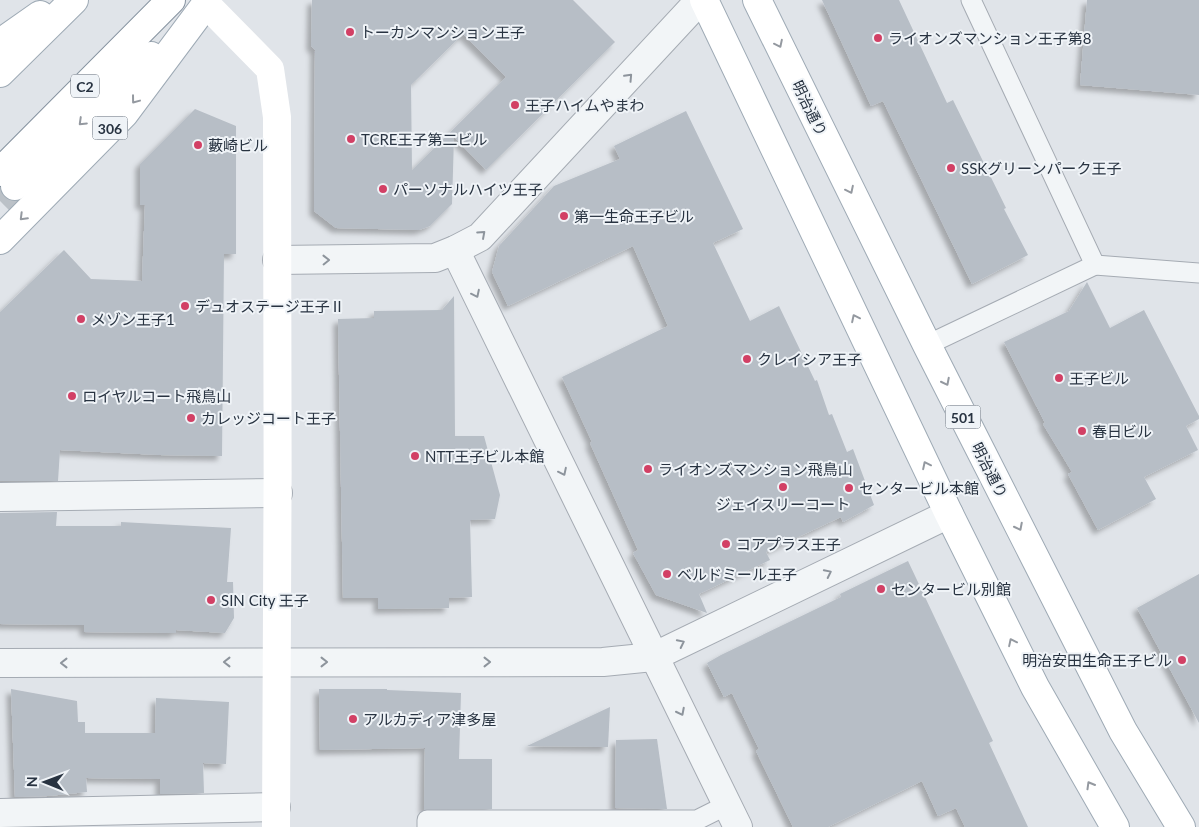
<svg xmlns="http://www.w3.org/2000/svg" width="1199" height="827" viewBox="0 0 1199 827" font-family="Lato,'Noto Sans JP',sans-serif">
<defs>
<filter id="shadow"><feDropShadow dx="-4.5" dy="4.5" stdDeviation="2.5" flood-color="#0004"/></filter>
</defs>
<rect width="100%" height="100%" fill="#e0e4e9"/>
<g fill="#b7bec6" fill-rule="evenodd" filter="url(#shadow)">
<path d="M312,0h261l42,42 -129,128 -32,-33 -2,67 -22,22 -11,4 -83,-2 -22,-17 1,-161 -4,-4zM463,34l43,43 -94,93 -1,-85z"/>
<path d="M822,0h77l48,103 6,-3 53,108 -2,1 24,46 -56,29 -89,-183 -12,5z"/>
<path d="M1087,0h112v95l-119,-10z"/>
<path d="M195,109l41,17v128h-12l-2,202 -62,-1 -100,-5 -2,31h-58v-169l64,-62 27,29 51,2 3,-76h-5v-41z"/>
<path d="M686,111l57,118 -30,14 37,78 29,-15 36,75 2,-1 12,35 3,-1 15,38 6,-3 21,56 -31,17 -2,-5 -75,35 4,8 -71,34 8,19 -51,-18 -23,-42 5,-3 -48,-107 2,-1 -30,-65 106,-51 -35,-80 -125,60 -16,-34 7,-26 55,-60 66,-27 -6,-13z"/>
<path d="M1087,282l23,46 34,-18 55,106v3l-13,7 12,24 -54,27 12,22 -58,31 -30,-56 4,-2 -29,-48 2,-1 -41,-81 65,-31z"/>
<path d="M454,296l1,140h29l16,59 -5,24 -25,1 2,77 -23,1v10l-71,1v-11h-35l-5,-279 36,-1v-7l68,-1z"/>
<path d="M57,512l-1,14h65v-4l110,6 -4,54h6l1,36 -9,15 -49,-3v3l-92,-1v-7l-84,-1v-111z"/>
<path d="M908,561l85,180 -4,2 39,84h-63l-9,-19 -18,8 -16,-35 -94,46h-35l-37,-76 3,-2 -27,-56 -8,4 -17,-34 14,-8 120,-58 -1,-3z"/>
<path d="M1199,574v149l-62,-115z"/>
<path d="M11,689l66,12 1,21h7v11h70l1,-35 73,4 -3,62 -23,-1 1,30 -44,1v-15l-74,-1 1,14 -39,4 -33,1z"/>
<path d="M319,689h68v1l74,3 -2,66h33v50l-68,1 1,-62 -105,2z"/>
<path d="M610,707l-2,40 -81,-1z"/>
<path d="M657,739l10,70 -52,-1 1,-68z"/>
</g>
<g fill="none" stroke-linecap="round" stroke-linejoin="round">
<path stroke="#bbc1c7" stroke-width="28" stroke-dasharray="28 14" stroke-linecap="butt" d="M0,201l15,-15"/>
<defs>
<g id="lane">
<path d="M971,0l124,265 104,8"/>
<path d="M927,345l168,-80"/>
<path d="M427,827v-7h270l30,-15"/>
</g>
<g id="street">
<path d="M455,250l283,577"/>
<path d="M277,260l158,-2 20,-8 25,-13 220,-237"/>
<path d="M0,497l278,-4"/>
<path d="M0,663l603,-1 50,-5 296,-143"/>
<path d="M0,813l276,-6"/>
</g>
<g id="primary">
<path d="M704,0l245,514 86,173 80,140"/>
<path d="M757,0l170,345 196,386 58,96"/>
<path d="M0,43l40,-28"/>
<path d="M0,73l74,-73"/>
<path d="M15,186l136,-130"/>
<path d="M0,240l124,-126 82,-110"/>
</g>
<path id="highway" d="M0,172l171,-172"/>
</defs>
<use href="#lane" stroke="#a5abb3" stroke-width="21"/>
<use href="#street" stroke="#a5abb3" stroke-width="30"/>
<use href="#primary" stroke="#9eaab5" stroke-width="30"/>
<use href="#highway" stroke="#8693a0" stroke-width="30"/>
<use href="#lane" stroke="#f2f5f7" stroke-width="19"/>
<use href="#street" stroke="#f2f5f7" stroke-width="28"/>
<path stroke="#fff" stroke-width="28" d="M206,4l64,65 7,48c1,237 1,473 -1,710"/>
<use href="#primary" stroke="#fff" stroke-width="28"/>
<use href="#highway" stroke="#fff" stroke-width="28"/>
</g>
<defs><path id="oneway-chevron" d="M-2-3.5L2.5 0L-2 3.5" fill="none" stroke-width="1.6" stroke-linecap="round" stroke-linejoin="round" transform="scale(1.25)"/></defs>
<g stroke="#9499a0">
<use href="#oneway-chevron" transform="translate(779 44) rotate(64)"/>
<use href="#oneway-chevron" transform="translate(135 100) rotate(127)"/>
<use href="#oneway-chevron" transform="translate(82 122) rotate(136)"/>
<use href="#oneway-chevron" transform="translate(850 190) rotate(64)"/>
<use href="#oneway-chevron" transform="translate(23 217) rotate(135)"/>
<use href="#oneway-chevron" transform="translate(855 318) rotate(-116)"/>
<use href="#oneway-chevron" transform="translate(946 382) rotate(63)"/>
<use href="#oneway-chevron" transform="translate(926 465) rotate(-116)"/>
<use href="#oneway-chevron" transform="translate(1019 527) rotate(63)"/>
<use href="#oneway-chevron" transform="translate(1012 642) rotate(-116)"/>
<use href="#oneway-chevron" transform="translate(1090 785) rotate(-120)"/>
</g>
<g stroke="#8d949c">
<use href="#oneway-chevron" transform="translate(629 77) rotate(-47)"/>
<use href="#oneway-chevron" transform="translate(482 234) rotate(-42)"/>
<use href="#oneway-chevron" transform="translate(326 260) rotate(-1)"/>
<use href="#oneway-chevron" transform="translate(476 294) rotate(64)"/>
<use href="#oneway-chevron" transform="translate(563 472) rotate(64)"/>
<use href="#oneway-chevron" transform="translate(828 573) rotate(-26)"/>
<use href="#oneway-chevron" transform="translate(681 643) rotate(-26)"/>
<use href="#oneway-chevron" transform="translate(227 662) rotate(180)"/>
<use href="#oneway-chevron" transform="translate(324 662)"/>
<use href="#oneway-chevron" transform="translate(487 662)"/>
<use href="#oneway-chevron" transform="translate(64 663) rotate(180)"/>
<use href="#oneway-chevron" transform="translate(681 712) rotate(63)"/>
</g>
<g fill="#d24065" stroke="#eff3f7" stroke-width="2">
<circle cx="350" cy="32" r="5"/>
<circle cx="878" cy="38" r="5"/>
<circle cx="515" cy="105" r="5"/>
<circle cx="351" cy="139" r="5"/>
<circle cx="198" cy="145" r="5"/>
<circle cx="951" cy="168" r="5"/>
<circle cx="383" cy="189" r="5"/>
<circle cx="564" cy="216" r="5"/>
<circle cx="185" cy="306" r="5"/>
<circle cx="81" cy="319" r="5"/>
<circle cx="747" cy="359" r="5"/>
<circle cx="1059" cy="378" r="5"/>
<circle cx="72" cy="396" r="5"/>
<circle cx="191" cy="418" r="5"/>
<circle cx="1082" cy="431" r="5"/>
<circle cx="415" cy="456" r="5"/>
<circle cx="648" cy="469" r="5"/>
<circle cx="783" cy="487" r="5"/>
<circle cx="849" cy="488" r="5"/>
<circle cx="726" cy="544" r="5"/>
<circle cx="667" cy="574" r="5"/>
<circle cx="881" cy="589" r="5"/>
<circle cx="211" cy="600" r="5"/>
<circle cx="1182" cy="660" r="5"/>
<circle cx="353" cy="719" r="5"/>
</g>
<g text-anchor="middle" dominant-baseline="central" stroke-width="4" stroke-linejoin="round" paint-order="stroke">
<g fill="#eff3f7" stroke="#646d78" stroke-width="1">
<rect x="71" y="74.5" width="28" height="23" rx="4"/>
<rect x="92.5" y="116.5" width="35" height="23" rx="4"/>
<rect x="945.5" y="405.5" width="35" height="23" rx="4"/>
</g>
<g font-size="14" font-weight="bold" fill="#283341">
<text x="85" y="86">C2</text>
<text x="110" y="128">306</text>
<text x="963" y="417">501</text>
</g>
<g font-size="15" fill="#283341" stroke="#eff3f7" text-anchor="start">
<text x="360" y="32">トーカンマンション王子</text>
<text x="888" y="38">ライオンズマンション王子第8</text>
<text x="525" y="105">王子ハイムやまわ</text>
<text x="361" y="139">TCRE王子第二ビル</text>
<text x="208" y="145">藪崎ビル</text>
<text x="961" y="168">SSKグリーンパーク王子</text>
<text x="393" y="189">パーソナルハイツ王子</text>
<text x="574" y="216">第一生命王子ビル</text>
<text x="195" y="306">デュオステージ王子Ⅱ</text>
<text x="91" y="319">メゾン王子1</text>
<text x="757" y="359">クレイシア王子</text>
<text x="1069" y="378">王子ビル</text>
<text x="82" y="396">ロイヤルコート飛鳥山</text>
<text x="201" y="418">カレッジコート王子</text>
<text x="1092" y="431">春日ビル</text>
<text x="425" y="456">NTT王子ビル本館</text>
<text x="658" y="469">ライオンズマンション飛鳥山</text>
<text x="859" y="488">センタービル本館</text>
<text x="783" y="504" text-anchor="middle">ジェイスリーコート</text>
<text x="736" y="544">コアプラス王子</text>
<text x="677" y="574">ベルドミール王子</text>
<text x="891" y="589">センタービル別館</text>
<text x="221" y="600">SIN City 王子</text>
<text x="1172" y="660" text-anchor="end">明治安田生命王子ビル</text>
<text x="363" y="719">アルカディア津多屋</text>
</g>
<g font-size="15" fill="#283341" stroke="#eff3f7">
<text transform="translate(810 108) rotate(64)">明治通り</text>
<text transform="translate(990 470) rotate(63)">明治通り</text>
</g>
</g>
<g transform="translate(45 782) rotate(271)" stroke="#eff3f7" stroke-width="4" paint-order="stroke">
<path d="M0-4L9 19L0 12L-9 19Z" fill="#283341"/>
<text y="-8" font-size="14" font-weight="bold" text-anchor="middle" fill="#283341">N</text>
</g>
</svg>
